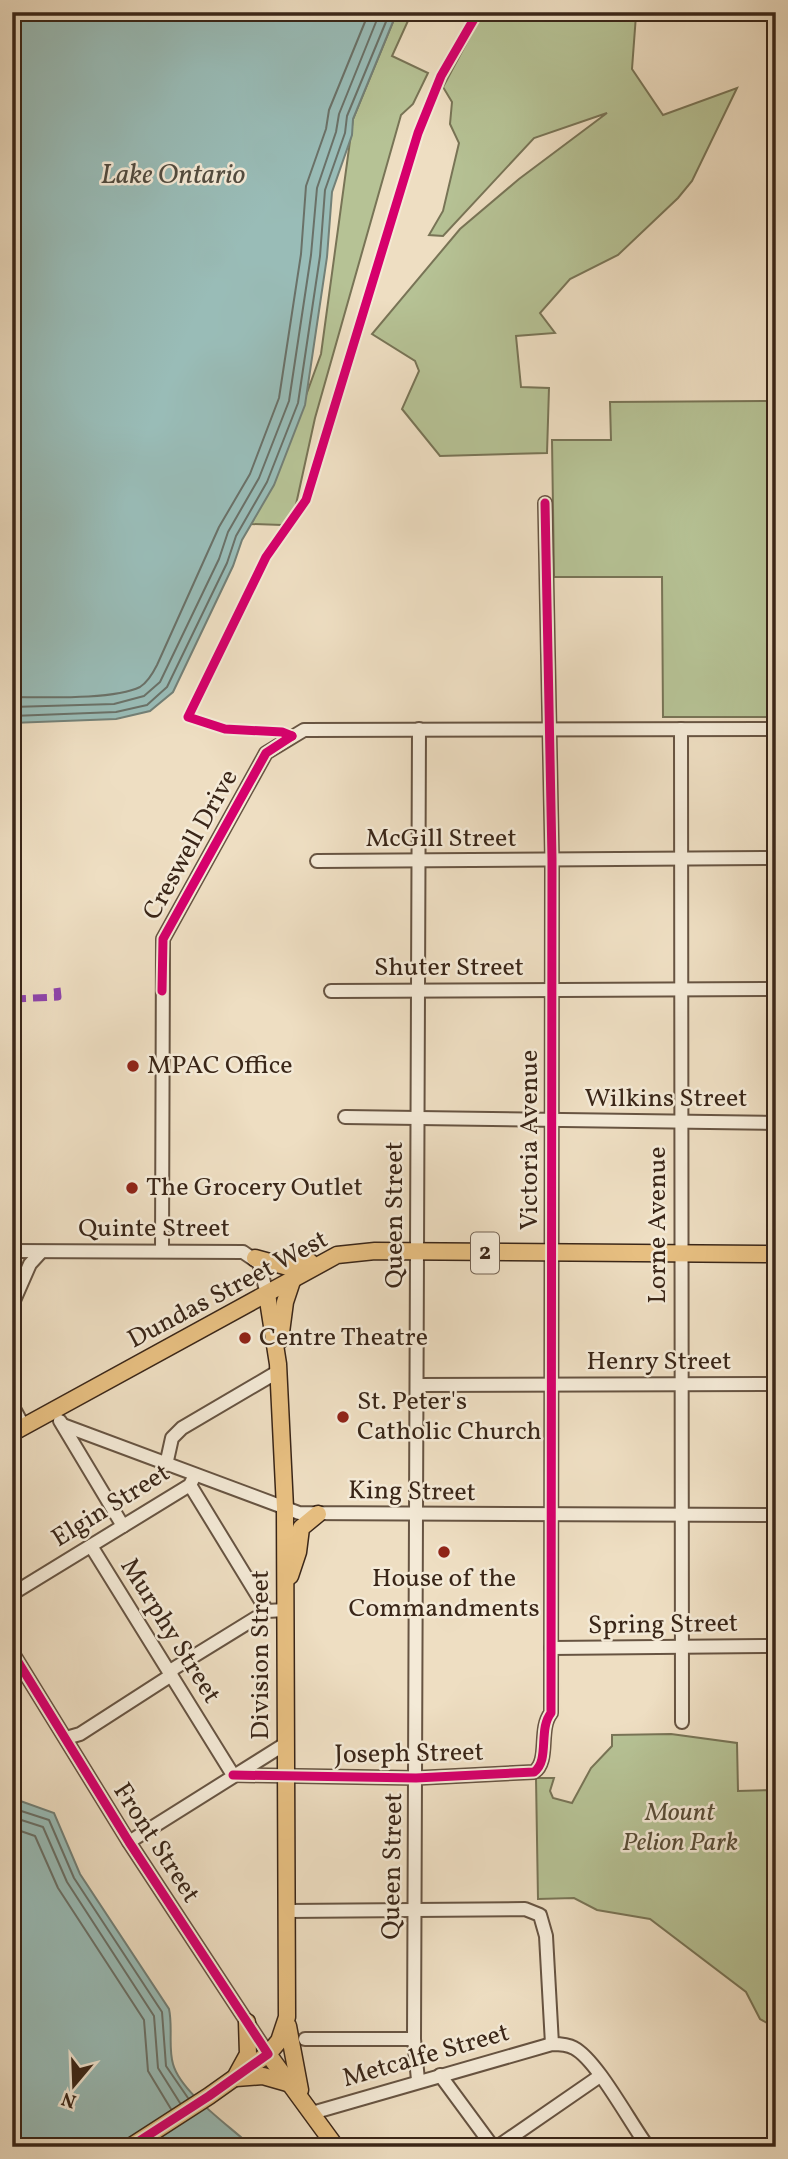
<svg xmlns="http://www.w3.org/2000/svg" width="788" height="2159" viewBox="0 0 788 2159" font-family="Vollkorn,serif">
<rect width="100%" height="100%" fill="#eedec2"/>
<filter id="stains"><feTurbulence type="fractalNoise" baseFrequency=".00286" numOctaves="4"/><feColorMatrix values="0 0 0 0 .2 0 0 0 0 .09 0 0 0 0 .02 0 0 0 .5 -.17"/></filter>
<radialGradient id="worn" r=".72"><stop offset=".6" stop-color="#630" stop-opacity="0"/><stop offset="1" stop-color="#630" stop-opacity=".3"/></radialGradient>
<g fill="#b6c295" stroke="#787456" stroke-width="2">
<path d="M397,12h15l-20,44 36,17 -15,31 -12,11 -86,303 -20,91 -13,16 -31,-1 25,-46 45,-124 32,-235z"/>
<path d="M483,12h149l4,3 -4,54 31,46 74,-27 -45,93 -14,17 -60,57 -48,24 -30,34 15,20 -39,3 5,51 28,1 -2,65 -107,3 -38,-47 17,-38 -4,-10 -43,-27 88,-105 59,-50 88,-66 -73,25 -91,98 -14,-1 14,-24 16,-68 -9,-19 2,-22 -9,-15z"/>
<path d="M776,401v316h-113l-1,-140h-108l-2,-137h59l-1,-38z"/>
<path d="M671,1734l66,9 1,48 38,-1v238l-16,-9 -14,-27 -96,-73 -53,-9 -23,-12 -36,1 -2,-121h18l-4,13 3,7 19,5 19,-35 21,-22v-11z"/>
</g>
<g fill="#99bcb7" stroke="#738077" stroke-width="2">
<path d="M12,12h385l-44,107 -1,16 -20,57 -5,65 -22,148 -31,80 -32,55 -9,26 -60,126 -23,19 -34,8 -104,4z"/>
<path d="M12,1798l42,15 26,61 89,135c4,18 -1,38 4,55 8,29 57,62 79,83h-240z"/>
</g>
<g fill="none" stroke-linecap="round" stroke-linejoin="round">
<g stroke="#6a7168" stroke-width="2">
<path d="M12,697c31,0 102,3 128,-10 8,-5 13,-14 17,-22l62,-138 31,-53 29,-76 22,-144 5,-68 20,-57 3,-19 40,-98"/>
<path d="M12,707l102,-3 30,-8 16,-14 59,-123 9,-27 31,-54 30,-77 22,-146 6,-67 19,-56 3,-18 41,-102"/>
<path d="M12,716l104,-4 31,-7 20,-18 60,-124 9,-27 31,-54 31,-79 22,-147 5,-66 20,-57 2,-17 43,-104"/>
<path d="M12,1808l37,12 25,58 88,134 4,54 22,32"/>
<path d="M12,1817l31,10 24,55 87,134 4,52 22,35"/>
<path d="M12,1828l23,8 23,52 86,132 4,51 23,38"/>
</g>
<defs>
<g id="minor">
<path d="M681,729l1,993"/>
<path d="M317,861l459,-3"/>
<path d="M331,991l445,-2"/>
<path d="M345,1117l431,6"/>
<path d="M12,1251l231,1 16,11 8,31"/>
<path d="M162,1251l1,-312 103,-186 38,-23 472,-1"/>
<path d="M12,1305l18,-41 11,-12"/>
<path d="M417,1385l359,-1"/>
<path d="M12,1405l12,22"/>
<path d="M60,1421l63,105"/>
<path d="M63,1425l236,88 477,2"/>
<path d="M166,1465l6,-27 10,-10 97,-57"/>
<path d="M190,1485l77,126"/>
<path d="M91,1546l142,229"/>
<path d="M12,1594l178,-109 5,-10"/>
<path d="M551,1648l225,-2"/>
<path d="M12,1652l117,190 139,212"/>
<path d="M66,1738l14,-4 90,-58 3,-7 94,-58 18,-1"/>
<path d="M233,1775l183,3 118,-6c16,-11 4,-43 17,-59l1,-854 -7,-356"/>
<path d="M129,1842l156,-98"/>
<path d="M287,1911l238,-2 15,6 6,21 6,108"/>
<path d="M305,2039h109"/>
<path d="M440,2075l53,72"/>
<path d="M418,2080l-4,-41 5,-1310"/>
<path d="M312,2113l240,-69c7,0 15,0 22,4 23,12 56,75 74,99"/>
<path d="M497,2147l103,-71"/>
</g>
<g id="major">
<path d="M255,1258l33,9 22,-5"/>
<path d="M280,1340l5,-38 8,-24"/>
<path d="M12,1433l325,-178 38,-4 401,3"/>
<path d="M290,1576l8,-24 3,-24 17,-14"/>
<path d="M288,2026l12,64"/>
<path d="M268,2054l68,93"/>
<path d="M237,2074l11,-20 -1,-32"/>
<path d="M236,2078l27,-2 28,8"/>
<path d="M130,2147l79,-51 59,-42 11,-13 8,-24 -2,-509 -7,-144 -11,-70"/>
</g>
</defs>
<use href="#minor" stroke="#675442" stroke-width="16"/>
<use href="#major" stroke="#3a2618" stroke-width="19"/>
<use href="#minor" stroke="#f4ead7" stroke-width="12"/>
<use href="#major" stroke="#e7bf81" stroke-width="16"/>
<path stroke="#8e44ad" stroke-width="7" stroke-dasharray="14 7" stroke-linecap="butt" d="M12,999l46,-2 -1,-9"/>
<defs>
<g id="cycleway">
<path d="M292,736l-10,-4 -57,-3 -37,-12 78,-160 40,-57 112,-367 23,-57 37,-64"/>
<path d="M162,991l1,-52 103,-186 26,-17"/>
<path d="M12,1652l117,190 139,212 -59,42 -79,51"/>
<path d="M233,1775l183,3 118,-6c16,-11 4,-43 17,-59l1,-854 -7,-356"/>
</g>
</defs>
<use href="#cycleway" stroke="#f4ead7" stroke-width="13"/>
<use href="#cycleway" stroke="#d6006c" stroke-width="9"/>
</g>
<g fill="#8f2418" stroke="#f4ead7" stroke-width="2.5">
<circle cx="133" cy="1066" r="7"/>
<circle cx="132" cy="1188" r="7"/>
<circle cx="245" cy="1338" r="7"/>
<circle cx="343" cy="1417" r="7"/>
<circle cx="444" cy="1552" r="7"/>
</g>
<g text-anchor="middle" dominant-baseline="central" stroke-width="5" stroke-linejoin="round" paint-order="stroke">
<rect fill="#f4ead7" stroke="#726151" stroke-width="2" x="471" y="1232.5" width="28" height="41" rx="5"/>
<g font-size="24" font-weight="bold" fill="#3a2618">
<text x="485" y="1253">2</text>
</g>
<g font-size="26" fill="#3a2618" stroke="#f4ead7">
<text x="441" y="839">McGill Street</text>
<text transform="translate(191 845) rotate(-61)">Creswell Drive</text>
<text x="449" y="968">Shuter Street</text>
<text x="666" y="1099">Wilkins Street</text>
<text transform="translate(530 1140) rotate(-90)">Victoria Avenue</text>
<text transform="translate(395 1215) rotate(-90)">Queen Street</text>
<text transform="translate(658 1225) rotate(-90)">Lorne Avenue</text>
<text x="154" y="1229">Quinte Street</text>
<text transform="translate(228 1290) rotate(-28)">Dundas Street West</text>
<text x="659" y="1362">Henry Street</text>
<text transform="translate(412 1492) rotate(1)">King Street</text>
<text transform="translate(111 1506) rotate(-32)">Elgin Street</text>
<text transform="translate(663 1625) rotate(-1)">Spring Street</text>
<text transform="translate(170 1631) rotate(58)">Murphy Street</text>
<text transform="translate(261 1655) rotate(-90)">Division Street</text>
<text transform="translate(409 1754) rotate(-1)">Joseph Street</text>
<text transform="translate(156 1843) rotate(57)">Front Street</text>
<text transform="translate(393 1866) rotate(-89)">Queen Street</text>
<text transform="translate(426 2056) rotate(-16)">Metcalfe Street</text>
</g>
<g font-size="26" fill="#3a2618" stroke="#f4ead7" text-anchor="start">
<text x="147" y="1066">MPAC Office</text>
<text x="146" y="1188">The Grocery Outlet</text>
<text x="259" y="1338">Centre Theatre</text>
<text x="357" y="1402">St. Peter's<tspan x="357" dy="30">Catholic Church</tspan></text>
<text x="444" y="1579" text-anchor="middle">House of the<tspan x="444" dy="30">Commandments</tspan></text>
</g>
<g font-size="26" font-style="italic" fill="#594d37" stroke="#f4ead7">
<text x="680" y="1813">Mount<tspan x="680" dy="30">Pelion Park</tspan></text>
</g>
<g font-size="28" font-style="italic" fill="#524c40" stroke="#f4ead7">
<text x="173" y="175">Lake Ontario</text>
</g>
</g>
<rect width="788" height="2159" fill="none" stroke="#eedec2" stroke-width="42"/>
<rect x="14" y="14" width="760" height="2131" fill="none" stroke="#3a2618" stroke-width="3.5"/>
<rect x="21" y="21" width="746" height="2117" fill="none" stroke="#3a2618" stroke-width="2"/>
<g transform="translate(74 2085) rotate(199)" stroke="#f4ead7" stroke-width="5" paint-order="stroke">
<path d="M0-5L12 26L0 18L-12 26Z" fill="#3a2618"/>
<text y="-10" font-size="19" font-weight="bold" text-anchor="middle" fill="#3a2618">N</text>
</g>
<rect width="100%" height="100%" filter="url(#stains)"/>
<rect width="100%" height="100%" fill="url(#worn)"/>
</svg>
